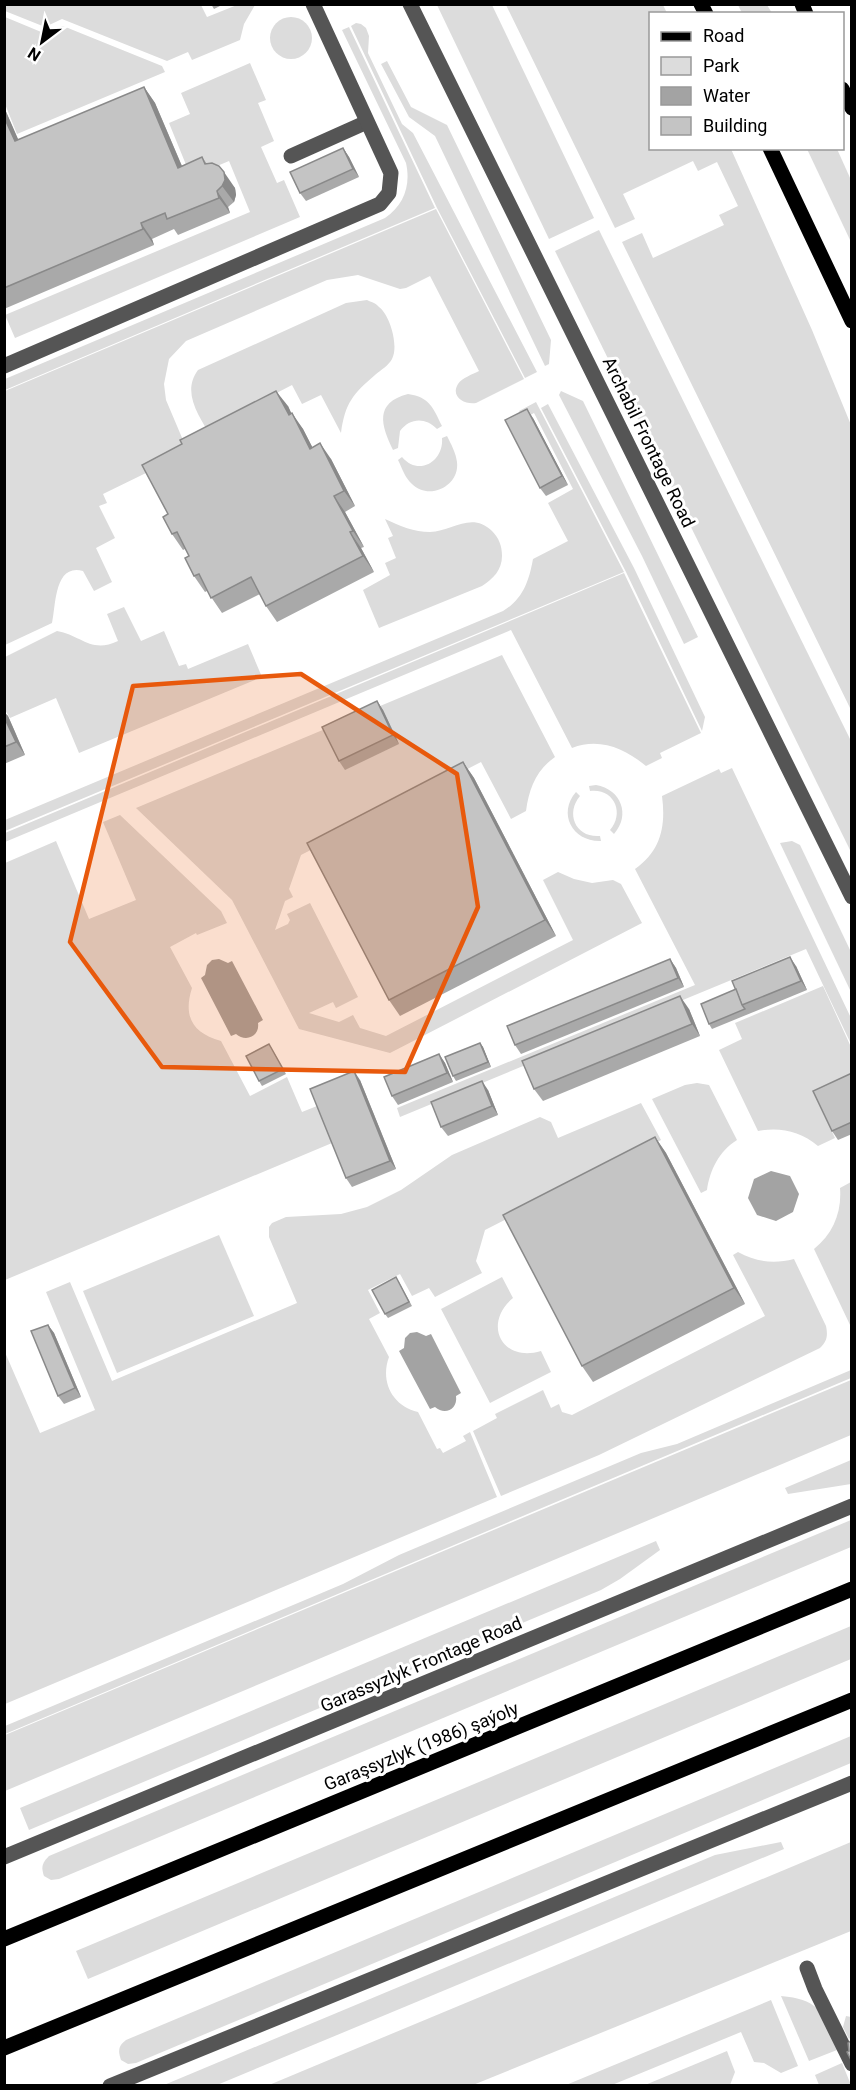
<svg xmlns="http://www.w3.org/2000/svg" width="856" height="2090" viewBox="0 0 856 2090" font-family="Roboto,sans-serif">
<rect width="100%" height="100%" fill="#fff"/>
<g fill="#dcdcdc">
<path d="M4,5h197l6,12 30,-12h18l-11,19 -4,16 -48,20 -4,-8 -21,9 -105,-42 -17,8 -40,-16z"/>
<path d="M437,5h55l102,213 -45,21z"/>
<path d="M506,5h157l4,8 -17,1v134l81,1 81,181 39,95v285l-229,-468 20,-9 11,25 71,-33 -5,-10 19,-9 -21,-44 -19,9 -5,-10 -70,33 12,25 -20,9z"/>
<path d="M738,5h29l5,8h-30z"/>
<path d="M5,17l41,17 17,-8 99,40 3,6 -148,62 -12,-30z"/>
<circle cx="291" cy="38" r="21"/>
<path d="M356,23l5,1 5,4 3,8 -1,17 34,71 11,9 124,239 -12,6 -88,-170 -86,-182z"/>
<path d="M349,27l86,181 -430,182v-11l380,-161c19,-13 26,-33 21,-55l-64,-133z"/>
<path d="M387,61l24,46 36,18 104,215 -2,24 -4,2 -110,-230 -26,-19 -28,-53z"/>
<path d="M250,63l16,37 -8,3 16,38 -13,6 16,36 7,-3 16,37 -285,121 -10,-23 245,-103 -21,-51 -38,16 -22,-54 21,-9 -9,-21z"/>
<path d="M807,149h30l14,31v62z"/>
<path d="M436,209l88,170 -48,24c-11,2 -26,-6 -18,-19 4,-6 15,-10 21,-13l-49,-95 -24,12 -6,1 -42,-14 -31,5 -141,61 -17,18 -5,25 2,16 25,59 -42,20 -3,-6 -43,21 4,9 -8,3 16,32 -19,10 16,34 -18,9 -11,-20c-29,-8 -27,35 -31,52l-47,22v-254z"/>
<path d="M599,230l252,511v111l-296,-601z"/>
<path d="M367,300c4,2 9,3 12,7 11,8 20,39 13,52 -3,6 -11,11 -17,16 -22,19 -30,28 -34,58l-20,-38 -19,9 -10,-19 -52,27 -29,25c-11,-20 -30,-44 -13,-67l148,-67z"/>
<path d="M561,391l22,10 115,236 -14,7 -42,-88 -83,-161z"/>
<path d="M408,394c22,3 25,14 34,32l-5,3c-12,-12 -27,-11 -37,2l-2,17 -5,2c-12,-25 -19,-47 15,-56z"/>
<path d="M536,402l88,170 -619,259v-11l498,-209c20,-12 26,-30 30,-52l35,-18 -20,-38 25,-14 -39,-76 -11,6 -4,-8z"/>
<path d="M548,404l86,164 71,149 -3,14 -76,-159 -85,-164z"/>
<path d="M447,436c4,8 9,17 10,26 3,24 -28,39 -45,22 -7,-6 -10,-16 -14,-24l4,-3c17,20 42,4 40,-19z"/>
<path d="M385,519c15,7 29,13 45,13 22,-1 42,-21 62,-1 7,7 10,15 10,25 0,14 -9,23 -20,30l-103,42 -16,-38 27,-15 -5,-12 11,-5 -8,-20 5,-2z"/>
<path d="M624,573l77,160 -41,20 2,5 -16,8c-21,-17 -46,-29 -74,-18l-61,-118 -506,212v-9z"/>
<path d="M124,607l17,34 23,-10 15,35 7,-2 2,5 60,-25 14,33 -183,76 -23,-55 -46,20 -5,-8v-53l52,-26c24,4 34,23 61,10l-11,-27z"/>
<path d="M502,655l53,102c-19,13 -26,32 -29,54l-15,8 -30,-57 -180,93 -12,34 4,8 -8,4 -10,29 13,-6 2,-4 -3,-6 23,-11 48,94 -22,11 -3,-6 -24,11 30,9 14,-7 7,13 26,8 187,-96 -30,-60 15,-8 16,7 18,4 21,-3 8,4 21,39 -252,130 -91,-24 -67,-129 -96,-92z"/>
<path d="M732,768l119,250v26l-45,-95 -406,168 -3,-9 298,-123 -60,-116c26,-18 31,-43 27,-73l57,-27 2,4z"/>
<path d="M596,785c25,4 35,30 18,49l-4,-4c15,-17 4,-42 -20,-39l-1,-5z"/>
<path d="M576,792l4,4c-15,18 -4,42 20,40l1,5c-28,1 -44,-27 -25,-49z"/>
<path d="M120,815l101,96 6,12 -30,12 -1,-2 -26,14 22,41c-9,28 0,45 29,53l29,55 37,-19 15,35 15,-6 15,37 -327,137v-417l51,-22 33,78 47,-19 -33,-78z"/>
<path d="M792,841l8,4 51,107v40l-71,-149z"/>
<path d="M823,986l28,61v36l-34,17 18,38 -17,8c-18,-15 -38,-19 -60,-15l-39,-81 23,-11 -7,-16z"/>
<path d="M697,1083l12,2 28,55c-18,11 -27,30 -30,50l-6,3 -49,-94 33,-14z"/>
<path d="M641,1103l20,37 -176,90 -9,31 6,12 -47,24 -6,-9 -17,8 -12,-22 -32,16 12,23 -11,6 20,38c-9,24 3,49 29,55l19,37 3,-1 3,5 23,-12 -3,-5 7,-4 27,65 -492,207 -1,-354 36,83 55,-23 -49,-118 24,-10 42,99 185,-78 -28,-66v-10l3,-4 14,-6 55,-3 26,-7 34,-17 51,-35 88,-38 11,5 7,16z"/>
<path d="M851,1182v145l-37,-78c19,-15 28,-37 26,-61z"/>
<path d="M219,1235l35,81 -137,57 -34,-82z"/>
<path d="M738,1252c18,10 36,12 56,7l32,67c2,10 1,15 -6,22l-221,107 -98,41 -28,-65 24,-13 -2,-4 48,-24 8,18 8,-4 3,8 10,3 193,-99 -32,-61z"/>
<path d="M502,1277l11,21c-31,26 -11,65 28,53l10,21 -61,31 -49,-94z"/>
<path d="M851,1370v8l-846,356v-8l338,-142 56,-29 242,-102 36,-9z"/>
<path d="M851,1380v55l-846,356v-56z"/>
<path d="M851,1460v24l-63,10 -3,-6z"/>
<path d="M851,1520v27l-792,332 -8,1 -7,-4c-3,-9 -2,-13 5,-20z"/>
<path d="M656,1541l4,9 -40,29 -19,11 -572,240 -9,-22z"/>
<path d="M851,1626v33l-763,320 -12,-28z"/>
<path d="M851,1736v27l-715,300 -8,1 -7,-4c-3,-9 -3,-14 5,-20z"/>
<path d="M781,1842l3,7 -567,236h-53l551,-230z"/>
<path d="M851,1842v89l-378,154h-204z"/>
<path d="M781,1996c43,4 41,19 56,54l-28,11z"/>
<path d="M771,2000l27,66 -17,7 -17,-10 -10,-1 -13,-30 -129,53h-46z"/>
<path d="M846,2016l5,1v20l-2,2 -6,-12z"/>
<path d="M727,2051l8,21 -5,13h-85z"/>
<path d="M842,2063l9,22h-32l-4,-10z"/>
</g>
<g fill="#a3a3a3">
<path d="M219,959l9,4 4,-2 31,59 -5,3c2,13 -12,20 -22,11l-5,2 -30,-58 4,-3 2,-10 5,-5z"/>
<path d="M771,1171l19,5 9,18 -6,18 -17,9 -19,-6 -9,-17 6,-19z"/>
<path d="M417,1332l9,4 5,-2 30,59 -5,3c2,13 -11,20 -21,11l-5,2 -31,-58 5,-3 1,-10 5,-5z"/>
</g>
<g fill="none" stroke-linecap="round" stroke-linejoin="round">
<g stroke="#555" stroke-width="15">
<path d="M410,4l442,893"/>
<path d="M291,156l76,-34"/>
<path d="M4,366l376,-162 9,-11 2,-20 -78,-169"/>
<path d="M4,1857l848,-351"/>
<path d="M807,1968l8,21 37,75"/>
<path d="M110,2086l742,-303"/>
</g>
<g stroke="#000" stroke-width="15">
<path d="M701,4l5,10"/>
<path d="M802,4l4,10"/>
<path d="M842,89l10,19"/>
<path d="M770,148l82,173"/>
<path d="M4,1939l848,-350"/>
<path d="M4,2048l848,-348"/>
</g>
</g>
<g fill="#a9a9a9">
<path d="M211,4h13l-10,5z"/>
<path d="M144,87l11,16 27,63 20,-9 5,7 28,24 1,7 -2,7 -6,5 2,6 -52,22 -4,-6 -22,10 2,6 -150,64v-202l14,33z"/>
<path d="M343,148l6,9 10,20 -53,24 -6,-8z"/>
<path d="M288,406l3,8 12,15 9,18 19,12 24,47 -10,6 19,35 -3,1 13,24 -97,50 -11,-16 -6,-12 -38,19 -15,-22 -2,1 -11,-16 -5,-20 -4,-7 -2,1 -11,-16 -4,-20z"/>
<path d="M533,418l35,67 -22,11 -6,-8z"/>
<path d="M377,701l6,9 16,34 -54,26 -6,-9z"/>
<path d="M4,712l4,4 17,39 -21,9z"/>
<path d="M463,762l11,16 82,158 -156,80 -11,-16z"/>
<path d="M670,959l6,9 8,19 -163,67 -6,-9z"/>
<path d="M796,966l11,24 -95,39 -3,-5 27,-35z"/>
<path d="M689,1009l11,27 -157,65 -9,-12z"/>
<path d="M480,1043l3,4 8,20 -35,14 -3,-5z"/>
<path d="M269,1044l17,30 -24,12 -3,-5z"/>
<path d="M439,1054l6,9 8,19 -55,23 -6,-9z"/>
<path d="M852,1073v61l-14,6 -6,-9z"/>
<path d="M360,1080l36,89 -44,18 -6,-9z"/>
<path d="M488,1090l10,25 -50,21 -7,-9z"/>
<path d="M655,1137l11,16 79,151 -152,78 -11,-16z"/>
<path d="M399,1282l13,24 -24,12 -3,-4z"/>
<path d="M48,1325l6,8 27,64 -17,7 -6,-8z"/>
</g>
<g fill="#898989">
<path d="M144,87l11,16 34,80 -11,-15z"/>
<path d="M4,107l22,50 -11,-16 -11,-24z"/>
<path d="M343,148l6,9 10,20 -6,-8z"/>
<path d="M224,172l11,16 1,7 -2,7 -12,-16z"/>
<path d="M217,191l11,16 2,6 -11,-15z"/>
<path d="M141,223l11,16 2,6 -11,-16z"/>
<path d="M276,391l12,15 12,25 -11,-16z"/>
<path d="M527,409l6,9 35,67 -6,-9z"/>
<path d="M292,413l11,16 18,35 -11,-15z"/>
<path d="M320,443l11,16 24,47 -11,-15z"/>
<path d="M334,496l11,16 19,35 -11,-16z"/>
<path d="M350,532l11,16 13,24 -11,-16z"/>
<path d="M377,701l6,9 16,34 -6,-9z"/>
<path d="M4,712l4,4 17,39 -9,-13 -12,-25z"/>
<path d="M463,762l11,16 82,158 -11,-16z"/>
<path d="M790,957l6,9 11,24 -6,-9z"/>
<path d="M670,959l6,9 8,19 -6,-9z"/>
<path d="M680,996l9,13 11,27 -8,-12z"/>
<path d="M480,1043l3,4 8,20 -3,-5z"/>
<path d="M439,1054l6,9 8,19 -6,-9z"/>
<path d="M354,1071l6,9 36,89 -6,-8z"/>
<path d="M482,1081l6,9 10,25 -6,-9z"/>
<path d="M655,1137l11,16 79,151 -11,-16z"/>
<path d="M48,1325l6,8 27,64 -6,-9z"/>
</g>
<g fill="#c4c4c4" stroke="#898989" stroke-width="1.5">
<path d="M144,87l34,81 24,-11 3,7 7,-1 7,3 5,6 1,8 -3,6 -5,5 2,7 -52,21 -2,-6 -24,10 2,6 -139,59v-171l11,24z"/>
<path d="M343,148l10,21 -53,24 -10,-21z"/>
<path d="M276,391l13,24 3,-2 18,36 10,-6 24,48 -10,5 19,35 -3,1 13,24 -97,50 -15,-29 -40,21 -12,-24 -5,2 -9,-18 4,-2 -12,-24 -5,2 -9,-17 5,-3 -26,-49 40,-21 -2,-4z"/>
<path d="M527,409l35,67 -22,12 -35,-68z"/>
<path d="M377,701l16,34 -54,26 -17,-34z"/>
<path d="M4,717l12,25 -12,5z"/>
<path d="M463,762l82,158 -156,80 -82,-157z"/>
<path d="M790,957l11,24 -59,24 -10,-24z"/>
<path d="M670,959l8,19 -163,67 -8,-19z"/>
<path d="M736,989l6,16 3,4 -36,15 -8,-20z"/>
<path d="M680,996l12,28 -158,65 -12,-28z"/>
<path d="M480,1043l8,19 -35,14 -8,-19z"/>
<path d="M269,1044l14,25 -24,12 -13,-25z"/>
<path d="M439,1054l8,19 -55,23 -8,-19z"/>
<path d="M354,1071l36,90 -44,17 -36,-89z"/>
<path d="M852,1073v49l-20,9 -19,-40z"/>
<path d="M482,1081l10,25 -51,21 -10,-25z"/>
<path d="M655,1137l79,151 -152,78 -79,-151z"/>
<path d="M396,1277l13,25 -24,12 -13,-24z"/>
<path d="M48,1325l27,63 -17,8 -27,-65z"/>
<path d="M852,2040v22l-5,-10 2,-1 -1,-8z"/>
</g>
<path fill="#e8590c" fill-opacity="0.2" stroke="#e8590c" stroke-width="4.5" stroke-linejoin="round" d="M301,674l156,100 21,133 -73,165 -243,-5 -92,-125 63,-256z"/>
<g text-anchor="middle" dominant-baseline="central" stroke-width="6" stroke-linejoin="round" paint-order="stroke">
<g font-size="18" fill="#000" stroke="#fff">
<text transform="translate(649 442) rotate(64)">Archabil Frontage Road</text>
<text transform="translate(421 1664) rotate(-23)">Garassyzlyk Frontage Road</text>
<text transform="translate(421 1746) rotate(-22)">Garaşsyzlyk (1986) şaýoly</text>
</g>
</g>
<rect width="856" height="2090" fill="none" stroke="#000000" stroke-width="12"/>
<rect x="649" y="12" width="195" height="138" fill="#ffffff" stroke="#999999" stroke-width="1.5"/>
<rect x="661" y="32" width="30" height="9" fill="#000000" stroke="#999999" stroke-width="1.5"/>
<text x="703" y="42" font-size="18" fill="#000000">Road</text>
<rect x="661" y="57" width="30" height="18" fill="#dcdcdc" stroke="#999999" stroke-width="1.5"/>
<text x="703" y="72" font-size="18" fill="#000000">Park</text>
<rect x="661" y="87" width="30" height="18" fill="#a3a3a3" stroke="#999999" stroke-width="1.5"/>
<text x="703" y="102" font-size="18" fill="#000000">Water</text>
<rect x="661" y="117" width="30" height="18" fill="#c4c4c4" stroke="#999999" stroke-width="1.5"/>
<text x="703" y="132" font-size="18" fill="#000000">Building</text>
<g transform="translate(42 42) rotate(212)" stroke="#ffffff" stroke-width="4.5" paint-order="stroke">
<path d="M0-4.5L10 22L0 15L-10 22Z" fill="#000000"/>
<text y="-9" font-size="16" font-weight="bold" text-anchor="middle" fill="#000000">N</text>
</g>
</svg>
